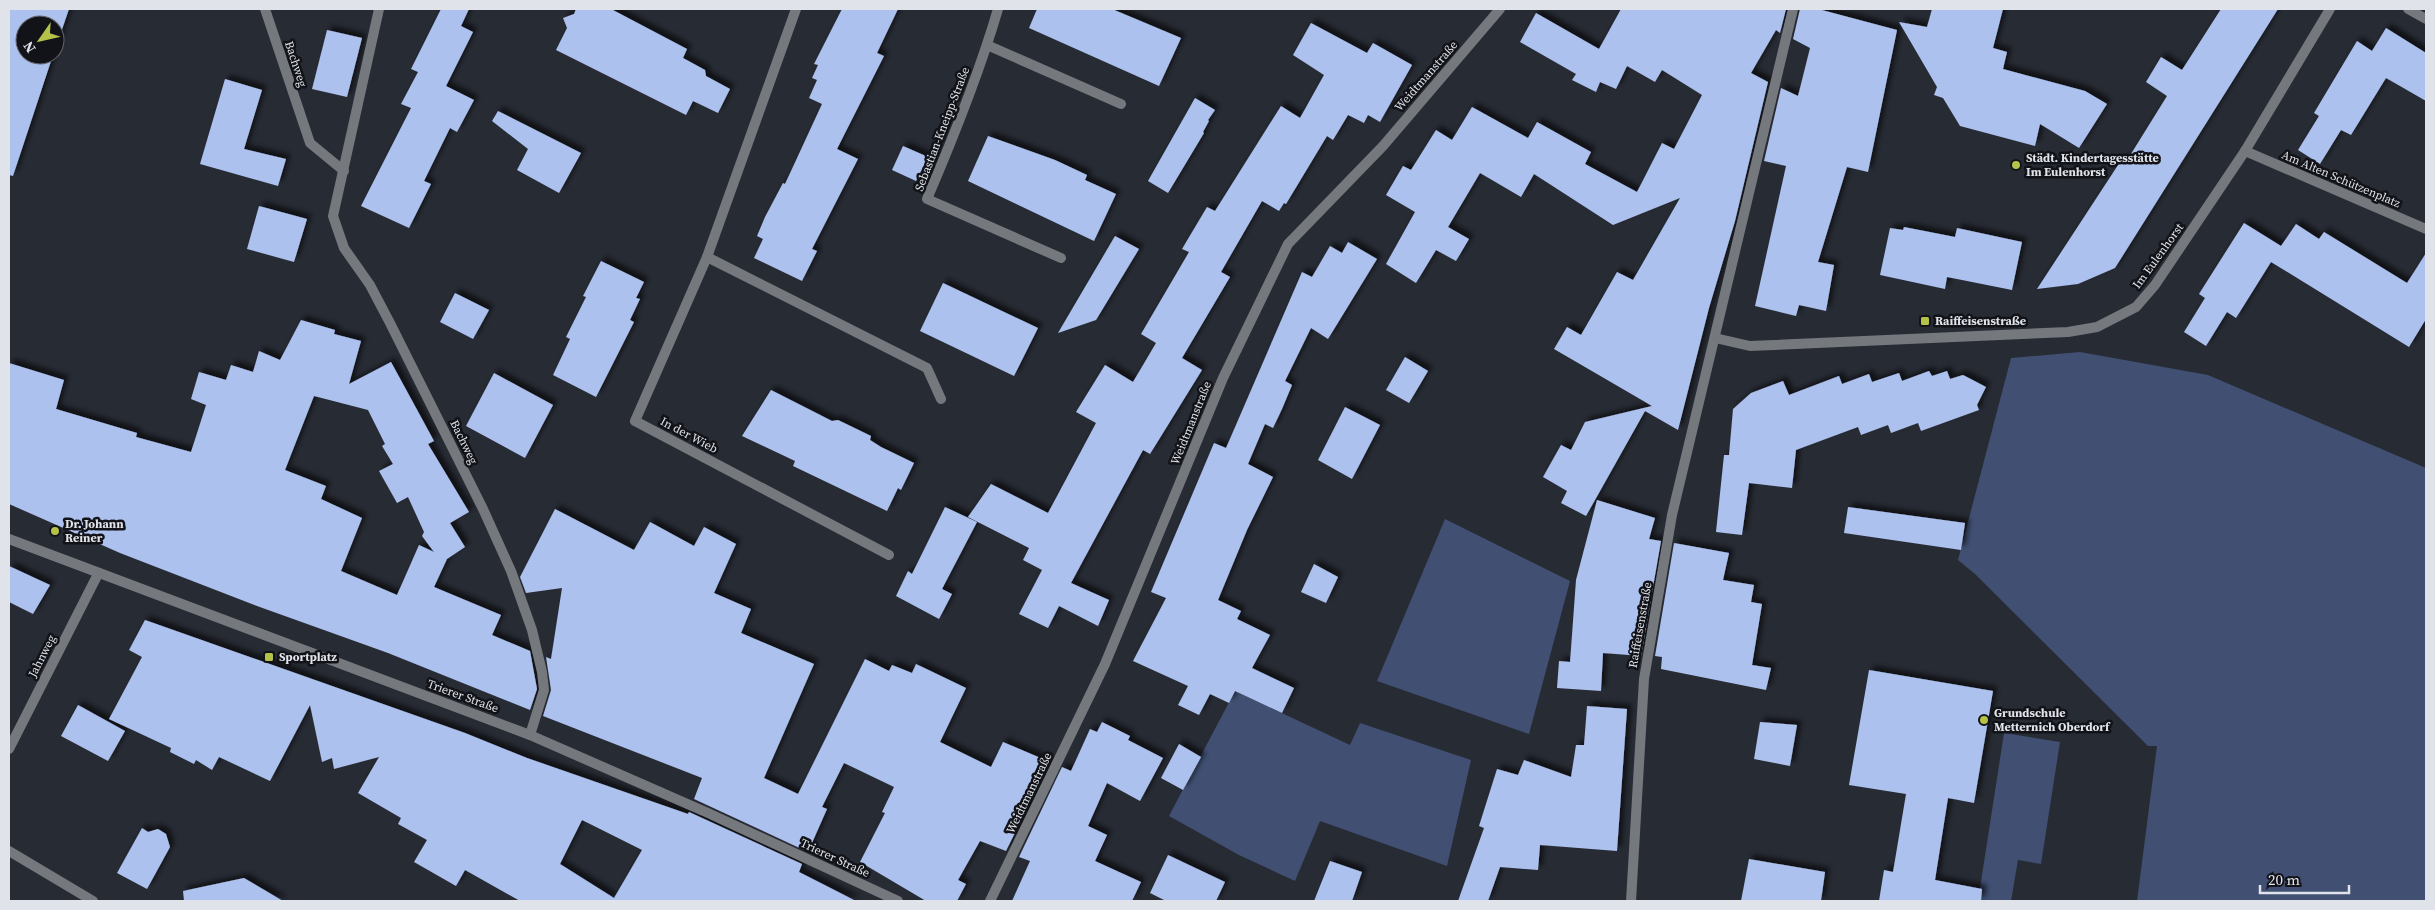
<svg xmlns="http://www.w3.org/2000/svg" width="2435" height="910" viewBox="0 0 2435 910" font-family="'Source Serif 4',serif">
<defs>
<filter id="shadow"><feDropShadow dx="4.5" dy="-4.5" stdDeviation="2.5" flood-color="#0009"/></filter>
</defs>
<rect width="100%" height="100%" fill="#272b34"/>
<g fill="#404f72">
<path d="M2080,352l128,23 218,93v433h-289l20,-155h-9l-173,-172 -17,-14 53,-202z"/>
<path d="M1445,519l125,62 -41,153 -152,-53z"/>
<path d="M1235,691l115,54 10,-22 111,37 -24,106 -127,-45 -25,60 -56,-26 -70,-39z"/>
<path d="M2004,733l56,9 -19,122 -23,-4 -7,41h-33z"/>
</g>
<g fill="#adc1ee" fill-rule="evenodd" filter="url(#shadow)">
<path d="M9,9h60l-14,41v-25h-30v30h28l-40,121 -4,-1z"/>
<path d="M441,9h28l-8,17 12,6 -27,54 28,14 -17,32 -7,-4 -26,53 7,3 -22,44 -48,-22 50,-98 -10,-4 17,-32 -7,-3z"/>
<path d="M576,9h35l76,40 -4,9 22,12 1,6 24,13 -12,24 -25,-12 -7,14 -130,-65 11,-22 -4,-10 11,-4z"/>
<path d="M842,9h56l-21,44 7,3 -47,93 21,10 -46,90 5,2 -15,30 -48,-23 9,-19 -6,-3 8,-19 18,-34 2,1 37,-80 -13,-6 8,-18 -5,-2 6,-13 -4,-1z"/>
<path d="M1037,9h75l69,29 -22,48 -130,-58z"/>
<path d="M1621,9h165l-6,24 -4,-3 -25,43 17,9 -33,139 -26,87 -31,122 -33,-19 -59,105 -25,-13 6,-12 -24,-14 18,-32 10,5 14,-28 67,-16 -98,-57 13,-22 14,8 36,-63 16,8 47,-82 -67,27 -79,-51 -13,23 -41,-24 -32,54 21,12 -13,22 -20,-11 -20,33 -30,-19 29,-52 -29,-17 17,-29 8,4 25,-40 16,10 20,-33 56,31 9,-16 54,30 -6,12 52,28 25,-49 12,6 28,-54 -40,-25 -7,12 -28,-16 -11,23 -16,-7 -4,10 -24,-12 4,-6 -56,-32 16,-29 63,36z"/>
<path d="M1800,9h18l79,21 -29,142 -21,-5 -29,95 16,3 -8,46 -27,-6 -3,11 -41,-10 31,-140 -22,-5 17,-73 17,8 12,-48 -17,-9z"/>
<path d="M1932,9h71l-10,39 14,4 -4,17 82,22 22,13 -28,44 -39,-24 -5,22 -75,-20 -17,-28 -9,-3 3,-8 -38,-65 28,5z"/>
<path d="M2221,9h57l-163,259 -37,16 -41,5 85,-130 4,3 41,-66 -21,-14 15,-25 21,13z"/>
<path d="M1311,23l56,30 6,-10 39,22 -32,57 -12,-7 -4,8 -16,-8 -15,25 -6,-4 -41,68 -2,-1 -5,8 -17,-10 -41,71 9,5 -48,81 20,12 -52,84 -7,-4 -72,133 38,17 -11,26 -39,-20 -11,22 -29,-14 23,-44 -19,-10 6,-12 -61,-31 23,-33 57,29 48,-90 -20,-11 29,-47 28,17 23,-39 -15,-9 48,-82 -7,-3 25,-42 8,4 66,-105 19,12 24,-43 -31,-20z"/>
<path d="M2386,28l40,25v48l-40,-23 -35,57 -10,-5 -21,34 -22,-14 21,-34 -5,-3 43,-72 15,10z"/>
<path d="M327,30l35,8 -15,59 -35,-8z"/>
<path d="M225,79l37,11 -18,59 42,10 -8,27 -78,-22z"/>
<path d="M1195,98l20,12 -7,10 1,1 -6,11 1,1 -36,60 -20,-12z"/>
<path d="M498,111l83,42 -22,40 -42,-23 11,-21 -36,-28z"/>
<path d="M988,136l67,24 32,15 -2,5 31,14 -22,47 -126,-60z"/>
<path d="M903,146l25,11 -12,24 -24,-11z"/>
<path d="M259,206l48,13 -13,43 -47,-13z"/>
<path d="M2244,223l37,23 15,-22 23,15 5,-7 83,51 19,-30v66l-17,28 -138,-85 -35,56 -9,-6 -21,34 -22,-14 21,-34 -6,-4z"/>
<path d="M1904,227l51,10 2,-9 65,14 -10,48 -65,-13 -2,12 -65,-14 10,-47 13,2z"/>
<path d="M1115,236l24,13 -43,71 -38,13z"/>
<path d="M1348,242l29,17 -49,80 -17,-11 -26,53 7,4 -10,24 -9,19 -8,-4 -17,40 25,13 -26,53 -29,70 23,11 -4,8 33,16 -18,33 42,20 -12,25 -47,-22 -6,12 -19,-9 -11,21 -21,-10 10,-19 -55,-25 33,-63 -15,-6 63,-149 12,5 76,-176 10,5 18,-31 12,7z"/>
<path d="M601,261l43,21 -8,16 4,1 -10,21 4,2 -38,75 -43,-22 17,-36 -4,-2 20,-40 -3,-1z"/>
<path d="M943,283l95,45 -24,48 -94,-45z"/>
<path d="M455,293l34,17 -16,29 -33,-17z"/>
<path d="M301,320l34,10 -1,4 27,7 -12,43 42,-22 43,79 -6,3 41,68 -19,11 15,24 -18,12 -13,28 67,28 -9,20 38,16 7,38 -7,21 -142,-57 -131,-47 -137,-53 -111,-49v-141l55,17 -8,29 81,24 -1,4 55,15 15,-47 -15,-6 8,-27 27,8 5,-15 22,7 6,-21 21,9zM314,396l54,14 17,34 -3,2 11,18 -14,7 18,32 11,-6 16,35 -2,4 12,16 -15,-7 -22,50 -56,-24 21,-53 -41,-19 5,-13 -41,-16z"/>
<path d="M1405,357l23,14 -19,32 -23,-13z"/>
<path d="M1929,371l3,5 15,-5 3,8 13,-4 23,12 -9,18 2,5 -58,21 -3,-8 -27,10 -3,-8 -27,10 -3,-8 -62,23 -4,38 -43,-5 -7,52 -26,-3 8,-77h5l4,-46 18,-16 32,-12 6,14 50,-19 3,8 27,-10 3,8 27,-9 3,8z"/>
<path d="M494,373l59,32 -28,53 -59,-32z"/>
<path d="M771,390l61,31 6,-1 33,16 -1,4 11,7 33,16 -13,27 -3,-2 -11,23 -94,-45 2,-5 -53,-25z"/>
<path d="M1345,407l35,18 -28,54 -34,-19z"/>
<path d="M1597,500l58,18 -6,21 12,2 -20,115 -38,-3 -2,38 -44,-3 2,-27 11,1 6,-82z"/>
<path d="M945,507l32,15 -35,67 10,5 -13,25 -43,-23 12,-25 4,3z"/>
<path d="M1848,507l117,16 -4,27 -117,-17z"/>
<path d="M555,509l79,41 16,-28 44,24 10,-19 32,17 -22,49 37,16 -10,24 73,31 -50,114 34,16 67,-135 24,12 3,-6 20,8 4,-9 50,24 -26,54 51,25 12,-25 47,20 -44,89 -26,-10 -22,39 8,4 -9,17h-31l-66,-39 25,-49 -3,-1 12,-25 -50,-24 -22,44 5,2 -19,43 -114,-53 8,-21 -159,-62 8,-26 -5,-33 5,2 11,-71 -36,5 -6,-16z"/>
<path d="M1674,543l55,10 -6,27 31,5 -3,17 11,2 -10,61 19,3 -5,22 -105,-21 1,-12 -7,-1z"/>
<path d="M1314,564l24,13 -12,26 -25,-11z"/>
<path d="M9,566l41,19 -17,29 -24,-12z"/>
<path d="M145,620l320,113 62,25 161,56 1,-2 113,52 -3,8 57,29h-336l-55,-31 -9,16 -42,-24 13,-22 -29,-16 3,-6 -43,-25 21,-36 -45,12 -2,-11 -10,4 -12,-57 -40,76 -51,-24 -7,13 -16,-10 -2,4 -24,-12 1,-4 -62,-29 33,-62 -13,-7zM582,820l60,30 -28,48 -54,-34z"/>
<path d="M1869,670l124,21 -19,112 -26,-5 -13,82 47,9 -1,12h-102l5,-31 9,2 13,-78 -57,-9z"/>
<path d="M78,705l47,26 -17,30 -47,-25z"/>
<path d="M1587,706l40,3 -10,142 -77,-6 -2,25 -38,-3 -12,34h-30l26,-73 -5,-2 18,-57 21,6 6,-15 47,17 5,-32h8z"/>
<path d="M1102,722l28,14 -2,4 35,18 -23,43 -33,-18 -19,43 19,9 -12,26 46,21 -9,19h-120l18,-40 -11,-4 43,-90 9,4 19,-42 7,3z"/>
<path d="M1760,722l37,3 -7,41 -36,-7z"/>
<path d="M1179,744l22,13 -18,33 -22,-12z"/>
<path d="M142,828l6,4 10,-3 8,5 4,13 -23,42 -30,-16z"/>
<path d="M1168,855l57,27 -9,19h-50l-16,-8z"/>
<path d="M1749,859l76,13 -4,29h-80z"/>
<path d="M1330,861l32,11 -10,29h-38z"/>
<path d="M244,878l39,23h-99l-1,-10z"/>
</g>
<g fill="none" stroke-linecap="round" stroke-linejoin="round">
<g stroke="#75787d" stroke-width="10">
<path d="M265,9l45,134 34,28"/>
<path d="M2408,9l18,10"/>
</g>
<g stroke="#75787d" stroke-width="10">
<path d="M379,9l-46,207 11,32 26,37 20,38 93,186 28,62 21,59 10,42 2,18 -14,45"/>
<path d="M796,9l-89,248 -72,164 254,134"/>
<path d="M998,9c-19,65 -44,127 -71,190l134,59"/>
<path d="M987,45l134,59"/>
<path d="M2245,151l181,78"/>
<path d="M707,257l220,111 14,31"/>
<path d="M1715,338l35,8 318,-14 29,-5 39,-20 19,-22 90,-134 85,-142"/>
<path d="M9,539l521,196 178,78 190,88"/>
<path d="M9,749l89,-175"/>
<path d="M9,851l84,50"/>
<path d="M990,901l115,-237 118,-286 65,-134 95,-98 117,-137"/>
<path d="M1631,901l13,-222 28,-164 121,-506"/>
</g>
</g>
<g fill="#b4c24a" stroke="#121318" stroke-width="2">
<circle cx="2016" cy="165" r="5"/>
<rect x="1920" y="316" width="10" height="10" rx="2.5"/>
<circle cx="55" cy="531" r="5"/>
<rect x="264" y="652" width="10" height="10" rx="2.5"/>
<circle cx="1984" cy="720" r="5"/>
</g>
<g text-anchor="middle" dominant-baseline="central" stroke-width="5" stroke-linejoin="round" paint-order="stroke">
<g font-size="12" fill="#e0e3ea" stroke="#121318">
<text transform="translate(296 64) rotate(72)">Bachweg</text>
<text transform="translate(1426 76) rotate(-49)">Weidtmanstraße</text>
<text transform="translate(942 129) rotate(-69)">Sebastian-Kneipp-Straße</text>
<text transform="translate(2341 179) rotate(23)">Am Alten Schützenplatz</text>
<text transform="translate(2158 256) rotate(-54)">Im Eulenhorst</text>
<text transform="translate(1191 423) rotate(-68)">Weidtmanstraße</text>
<text transform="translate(689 435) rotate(28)">In der Wieb</text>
<text transform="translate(464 442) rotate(64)">Bachweg</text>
<text transform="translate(1640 625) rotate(-80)">Raiffeisenstraße</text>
<text transform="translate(42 656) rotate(-63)">Jahnweg</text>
<text transform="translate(463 696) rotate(20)">Trierer Straße</text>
<text transform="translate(1029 793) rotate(-64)">Weidtmanstraße</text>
<text transform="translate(835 858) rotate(25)">Trierer Straße</text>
</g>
<g font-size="12" font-weight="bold" fill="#e0e3ea" stroke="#121318" text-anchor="start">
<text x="2026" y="158">Städt. Kindertagesstätte<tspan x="2026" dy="14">Im Eulenhorst</tspan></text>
<text x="1935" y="321">Raiffeisenstraße</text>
<text x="65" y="524">Dr. Johann<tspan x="65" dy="14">Reiner</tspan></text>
<text x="279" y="657">Sportplatz</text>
<text x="1994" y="713">Grundschule<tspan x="1994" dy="14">Metternich Oberdorf</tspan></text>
</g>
</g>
<rect width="2435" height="910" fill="none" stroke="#e0e3ea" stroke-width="20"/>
<g transform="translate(40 40) rotate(236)"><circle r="24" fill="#121318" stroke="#64666c"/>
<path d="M0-4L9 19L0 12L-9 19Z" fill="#b4c24a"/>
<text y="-8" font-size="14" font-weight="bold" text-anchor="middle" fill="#e0e3ea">N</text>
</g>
<path d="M2260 885v8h89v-8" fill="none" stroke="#e0e3ea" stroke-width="2.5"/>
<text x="2268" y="885" font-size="15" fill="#e0e3ea" stroke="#121318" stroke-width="4" paint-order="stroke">20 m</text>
</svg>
